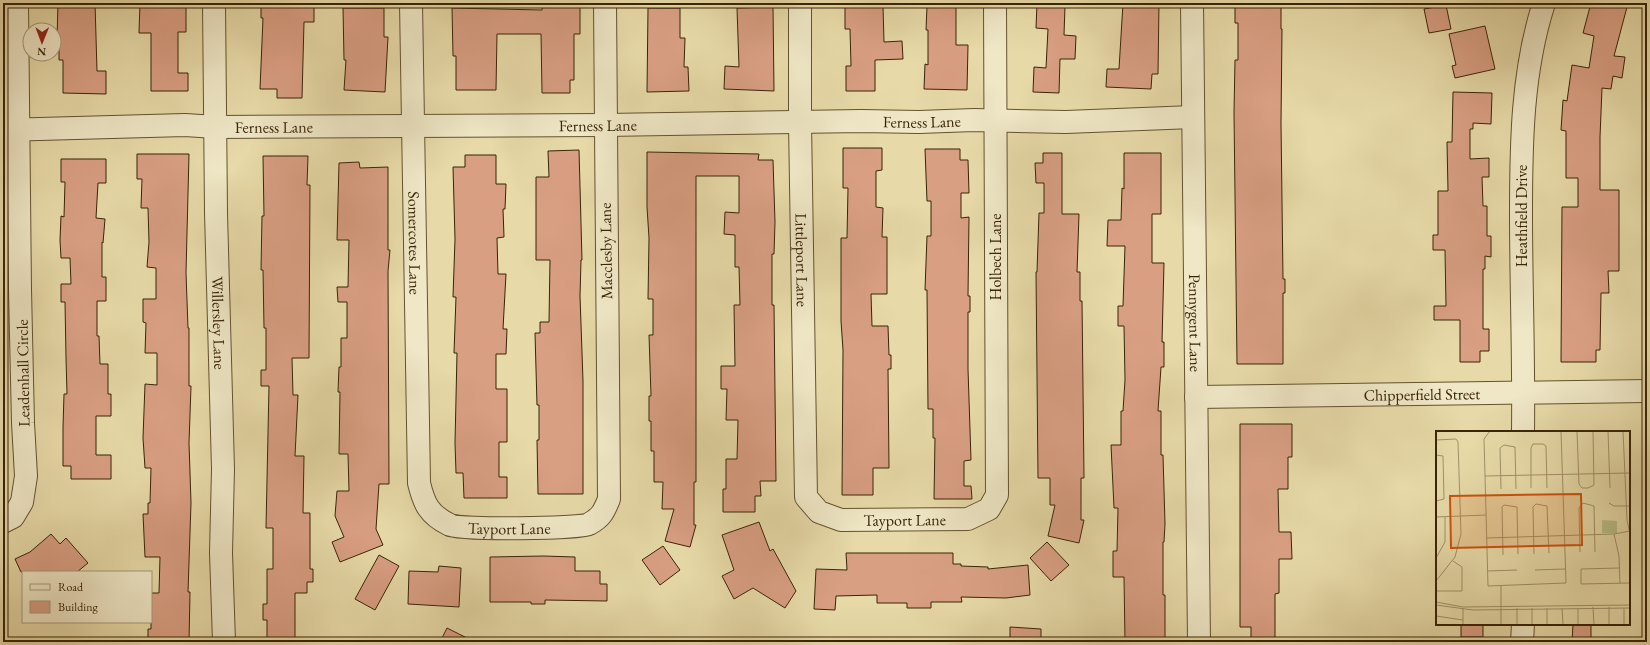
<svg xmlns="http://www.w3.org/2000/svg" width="1650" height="645" viewBox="0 0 1650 645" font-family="'EB Garamond',serif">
<rect width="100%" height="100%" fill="#e7daa8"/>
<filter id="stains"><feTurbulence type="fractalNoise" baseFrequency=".005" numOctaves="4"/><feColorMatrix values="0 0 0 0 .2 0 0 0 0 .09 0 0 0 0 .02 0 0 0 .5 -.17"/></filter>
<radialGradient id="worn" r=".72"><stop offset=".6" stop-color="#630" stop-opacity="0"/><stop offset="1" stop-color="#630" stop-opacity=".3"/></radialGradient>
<g fill="#d99f83" stroke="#392407">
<path d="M58,3h37l2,68h9v23l-43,-1v-33h-4v-22h-2z"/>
<path d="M140,3h46v29h-8v41h10v18h-37v-58h-12z"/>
<path d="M542,3h38v31h-6v46h-4v13h-28l-1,-59h-44l-1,56h-40v-34h-3l-1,-48 90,2z"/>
<path d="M1123,3h36l-1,71h-6l-1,15 -45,-2 1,-18h12z"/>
<path d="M1235,3h46v26h1l-1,94 2,156h2v14h-2v71h-46l-3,-252 1,-52h3v-37h-3z"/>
<path d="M1591,3h19l17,4 -13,49 11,1 -3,21 -9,-2 -2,13 -9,-1 -2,49v53h19v81h-11l1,22h-8l-1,57h-4v12h-35l1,-155h16v-29h-12v-47l-5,-1 2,-30 4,1 5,-36 17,3 5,-32 -11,-3z"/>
<path d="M1037,4l28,2 -1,29 12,1 -1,23h-15l-1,34 -26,-1 1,-25 12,1 2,-39 -12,-1z"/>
<path d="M261,5h53v17h-10l-2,76h-25v-9h-17l3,-71h-2z"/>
<path d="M1446,5l5,24 -22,4 -5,-24z"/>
<path d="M845,6h38l1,36 18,-1 1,18 -28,1v31h-29v-25h5l-1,-37h-5z"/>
<path d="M927,6l29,1v38h12l-1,45 -43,-1 1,-25 3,1v-35h-2z"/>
<path d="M773,7l1,84 -50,-2 1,-23 14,1 -2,-59z"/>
<path d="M343,8h41v29h4l-3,55 -41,-2 2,-30h-2z"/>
<path d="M648,8h32v30h5l-1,29h4l1,24 -42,1z"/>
<path d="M1485,26l10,43 -40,9 -3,-12 4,-1 -7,-31z"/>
<path d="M1453,92l39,1 -1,31 -18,-1v6h-3v30l19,-1v19h-7l1,29h4v30h4v21l-6,-1v13h-2v60h6v22h-9v11h-20v-42h-26v-14h12l-1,-56h-12v-15h5v-44h10l-1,-49h5z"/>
<path d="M843,148h39v22l-6,1v36l7,1 -1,29h5v57h-16l1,32h16l1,29h2v14h-3l1,99h-16v27h-31l1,-145 -2,-29v-83h6l1,-50h-5z"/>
<path d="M925,149h35v11h8l1,33h-8v25l8,-1 -1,79h2v16h-2v57l3,91 -7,1v25h7l1,13h-38l1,-61h-2v-29h-5l-1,-119h-2l2,-54h4v-35h-4z"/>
<path d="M579,150l3,110h-1l-1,36 3,85v113h-45l-1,-54h2v-35h-2l-2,-72h5v-11h9l1,-62h-14v-83h13l-1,-26z"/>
<path d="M647,152l112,2 -1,6h15l2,62 -1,32h-2v51h2l2,176h-16l1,15h-6v16h-32v-23h3v-30h11l1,-39h-12l1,-31h-6v-23h14l-1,-61h6l-1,-38h-4v-32l-11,-1 1,-22 14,1v-37h-43v306h-2v43h2l-6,22 -25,-6 9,-32h-12l1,-27h-9v-31h-3v-30h-2v-25h2l-2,-61h4v-36h-5l1,-61 -2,-31z"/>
<path d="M1043,153h19v61h17l-2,58h3v29h2l2,177h-3v42h3l-5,23 -31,-7 7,-31h-5v-27h-12l-2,-206h1l2,-59h5v-30h-8l-1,-20h8z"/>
<path d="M1124,153h37v61h-9v49h12l-2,79h2v25h-3l-3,44h3v44h2l2,69 -1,18h-1v53h2v47h-40l-1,-65h-11v-26h4l1,-43h-4l-3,-63h10v-34h2l2,-31 -1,-54h-6v-20h5l2,-60h-18l1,-26h13l1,-32 2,1z"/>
<path d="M137,154h52l-3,119 2,55h1v58h2l-2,57 2,60 -3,89h2l-1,50h-41v-13h3v-36h8l1,-36h-15l-2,-43h5v-11h2l1,-35h-6l-2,-30 2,-54 12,1v-32h-12l1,-30 -3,-1v-23h13v-31l-9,-1 2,-25 -1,-34h-7l1,-29h-5z"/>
<path d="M465,155h31v29h10l-1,25h-2l1,28 -7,1 1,36h8l-3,55h4l-1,25h-10v35h11v53h-8v35h8v21h-43l-1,-25h-7l-1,-30 2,-90h-3l2,-56h-3l2,-58 -2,-72h12z"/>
<path d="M263,156h45l-1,29h3l-1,173h-17l1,37h5l-3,61h9l-1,57h7v56h3v13h-6v11h-12v49h-28v-22h-4v-16h4v-35h6v-41h-7l3,-142h-8v-16h5v-42h-2l-1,-58h-2l1,-54h2z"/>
<path d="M61,159h45v24h-8l-2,35 9,1 -2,24 -1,-1v35h4v24h-9v35h2l1,28h8v30h3v22h-15v39h15v24h-40v-13h-8v-39l1,-33h3l-1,-36 -1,-56h-4v-18h10l-1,-26h-9l-1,-18 1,-24 3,1 1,-35h-4z"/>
<path d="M359,162l1,6 28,-1v83h2l-2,21 1,213h-10l-3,45 7,16 -43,17 -8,-20 12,-5 -9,-21 2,-25h12l-1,-37h-9l1,-62h-2l1,-25h2v-29h6v-36h-9l-1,-15h11l1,-47h-12l2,-77z"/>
<path d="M1240,424h52v33h-4v32h-10l1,43h12l1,27h-13v34l-4,1v48h-24v-15h-11z"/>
<path d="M759,522l11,29 3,-2 23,42 -11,17 -32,-20 -19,11 -12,-23 12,-6 -12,-35z"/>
<path d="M51,534l9,10 6,-6 22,25 -11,9h-56l-6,-13 15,-7z"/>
<path d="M1047,542l22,23 -18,16 -21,-23z"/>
<path d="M663,546l17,24 -20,15 -18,-25z"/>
<path d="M846,553h107v11h8v2l27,1v2l40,-4 2,30 -24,3 -45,-1 1,5h-31v6h-24v-5h-30v-8l-41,1 -1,14 -21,-1 2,-40 31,1z"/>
<path d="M379,555l20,11 -24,44 -20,-11z"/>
<path d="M544,556l31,1v14h25v13h7v17l-62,-1v4h-14v-2h-41v-45z"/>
<path d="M439,566l22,2 -2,39 -51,-3 1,-33 29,1z"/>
<rect x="1461" y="624" width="22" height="13"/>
<path d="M1573,624h18v18h-19z"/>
<path d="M1010,627l31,2v13h-31z"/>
<path d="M447,628l28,14h-35z"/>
</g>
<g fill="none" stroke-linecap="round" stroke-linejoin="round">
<defs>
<g id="minor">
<path id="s1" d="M214,3l2,210 7,256 -2,84 3,89"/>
<path id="s2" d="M411,3c4,160 4,320 8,480 5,21 10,32 31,42 9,5 129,4 139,-1 13,-7 15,-13 20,-25l-4,-496"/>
<path id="s3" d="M800,3v119l6,375 13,15 22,8 127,-1 21,-10 8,-14 -2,-492"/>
<path id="s4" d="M1192,3l7,639"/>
<path id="s5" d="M3,130l182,-5 31,2 389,-2 256,-4 58,1 55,-2 92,2 127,-5"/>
<path id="s6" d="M1196,397l451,-6"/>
<path d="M1523,432c1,-72 -2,-146 -2,-219 0,-70 1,-142 23,-210"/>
<path d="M3,522l10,-5 9,-15 4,-26 -3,-53 -3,-133 -3,-287"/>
<path d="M1522,642l1,-18"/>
</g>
</defs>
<use href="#minor" stroke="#64522f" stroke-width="24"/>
<use href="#minor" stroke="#efe7c6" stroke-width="22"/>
</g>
<g text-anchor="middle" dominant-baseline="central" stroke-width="3.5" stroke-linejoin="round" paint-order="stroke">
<g font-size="16" fill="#392407" stroke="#efe7c6">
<text stroke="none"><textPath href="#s5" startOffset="919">Ferness Lane</textPath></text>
<text stroke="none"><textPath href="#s5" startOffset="595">Ferness Lane</textPath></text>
<text stroke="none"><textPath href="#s5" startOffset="271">Ferness Lane</textPath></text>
<text transform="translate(1521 216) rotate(-90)">Heathfield Drive</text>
<text stroke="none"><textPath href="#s2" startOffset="240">Somercotes Lane</textPath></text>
<text transform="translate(606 251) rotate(-91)">Macclesby Lane</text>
<text transform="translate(995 257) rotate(-90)">Holbech Lane</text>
<text stroke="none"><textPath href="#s3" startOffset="257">Littleport Lane</textPath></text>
<text stroke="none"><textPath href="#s4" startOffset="320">Pennygent Lane</textPath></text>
<text stroke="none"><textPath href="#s1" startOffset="320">Willersley Lane</textPath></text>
<text transform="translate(23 373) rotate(-91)">Leadenhall Circle</text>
<text stroke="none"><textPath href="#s6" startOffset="226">Chipperfield Street</textPath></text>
<text stroke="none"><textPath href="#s3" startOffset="601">Tayport Lane</textPath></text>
<text stroke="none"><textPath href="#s2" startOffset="594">Tayport Lane</textPath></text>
</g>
</g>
<g transform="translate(1436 431)">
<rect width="194" height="194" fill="#e7daa8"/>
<path d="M166,89l15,1v12h-15z" fill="#b7bf86"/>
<path fill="none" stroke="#a19168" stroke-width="1" d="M54,0l-6,8 4,147 78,-3 -5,-152M141,0l2,53 3,4h6l6,-3 -1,-54M172,0l2,57M187,0l4,89 3,14M0,9l20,-1 2,3 3,92 -6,23 -19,24M0,24l7,1 1,43 -8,2M49,45l145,-3M95,57v-40l2,-4h10l3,2 1,42M65,58l-1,-41 4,-3 11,2 1,42M173,72l5,3h16M0,86l50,-2M178,103l5,22 1,27M51,107l127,-4 16,-3M144,121l-1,-44 4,-5 11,3 1,46M98,123l-1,-47 3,-3 11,2 2,47M67,124l-1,-48 2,-2 13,2 1,47M0,127l9,-16v-25M183,137l-38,1v15l49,-1M99,139l30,-1M52,140l29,-1M0,160h26v-24l-9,-6M0,171l27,5 167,-2M0,174l37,5 157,-2M157,176l1,18M173,176v18M27,177v17M81,177v17M96,177v17M111,177v17M126,177l1,17M142,177v17M188,177v17M0,185l27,4M65,194v-39"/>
<path fill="#ce510b" fill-opacity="0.15" stroke="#ce510b" stroke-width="2" d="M145,63l1,51 -131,3 -1,-52z"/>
<rect width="194" height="194" fill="none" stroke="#392407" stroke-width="2"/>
</g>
<rect width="1650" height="645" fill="none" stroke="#e7daa8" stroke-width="16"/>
<rect x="4" y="4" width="1642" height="637" fill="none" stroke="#392407" stroke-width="2"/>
<rect x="8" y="8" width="1634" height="629" fill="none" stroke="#392407"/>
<rect x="22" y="571" width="130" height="52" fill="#efe7c6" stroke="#a6997a"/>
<rect x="30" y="584" width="20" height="6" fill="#efe7c6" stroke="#a6997a"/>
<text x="58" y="591" font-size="12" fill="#392407">Road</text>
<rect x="30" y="601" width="20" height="12" fill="#d99f83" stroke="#a6997a"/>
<text x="58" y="611" font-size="12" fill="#392407">Building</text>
<g transform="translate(42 42) rotate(181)"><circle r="19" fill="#efe7c6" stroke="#a6997a"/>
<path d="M0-3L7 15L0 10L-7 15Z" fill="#8f2418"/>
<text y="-6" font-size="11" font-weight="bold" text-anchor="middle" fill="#392407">N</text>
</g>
<rect width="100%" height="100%" filter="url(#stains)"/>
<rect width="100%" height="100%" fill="url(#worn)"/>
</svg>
